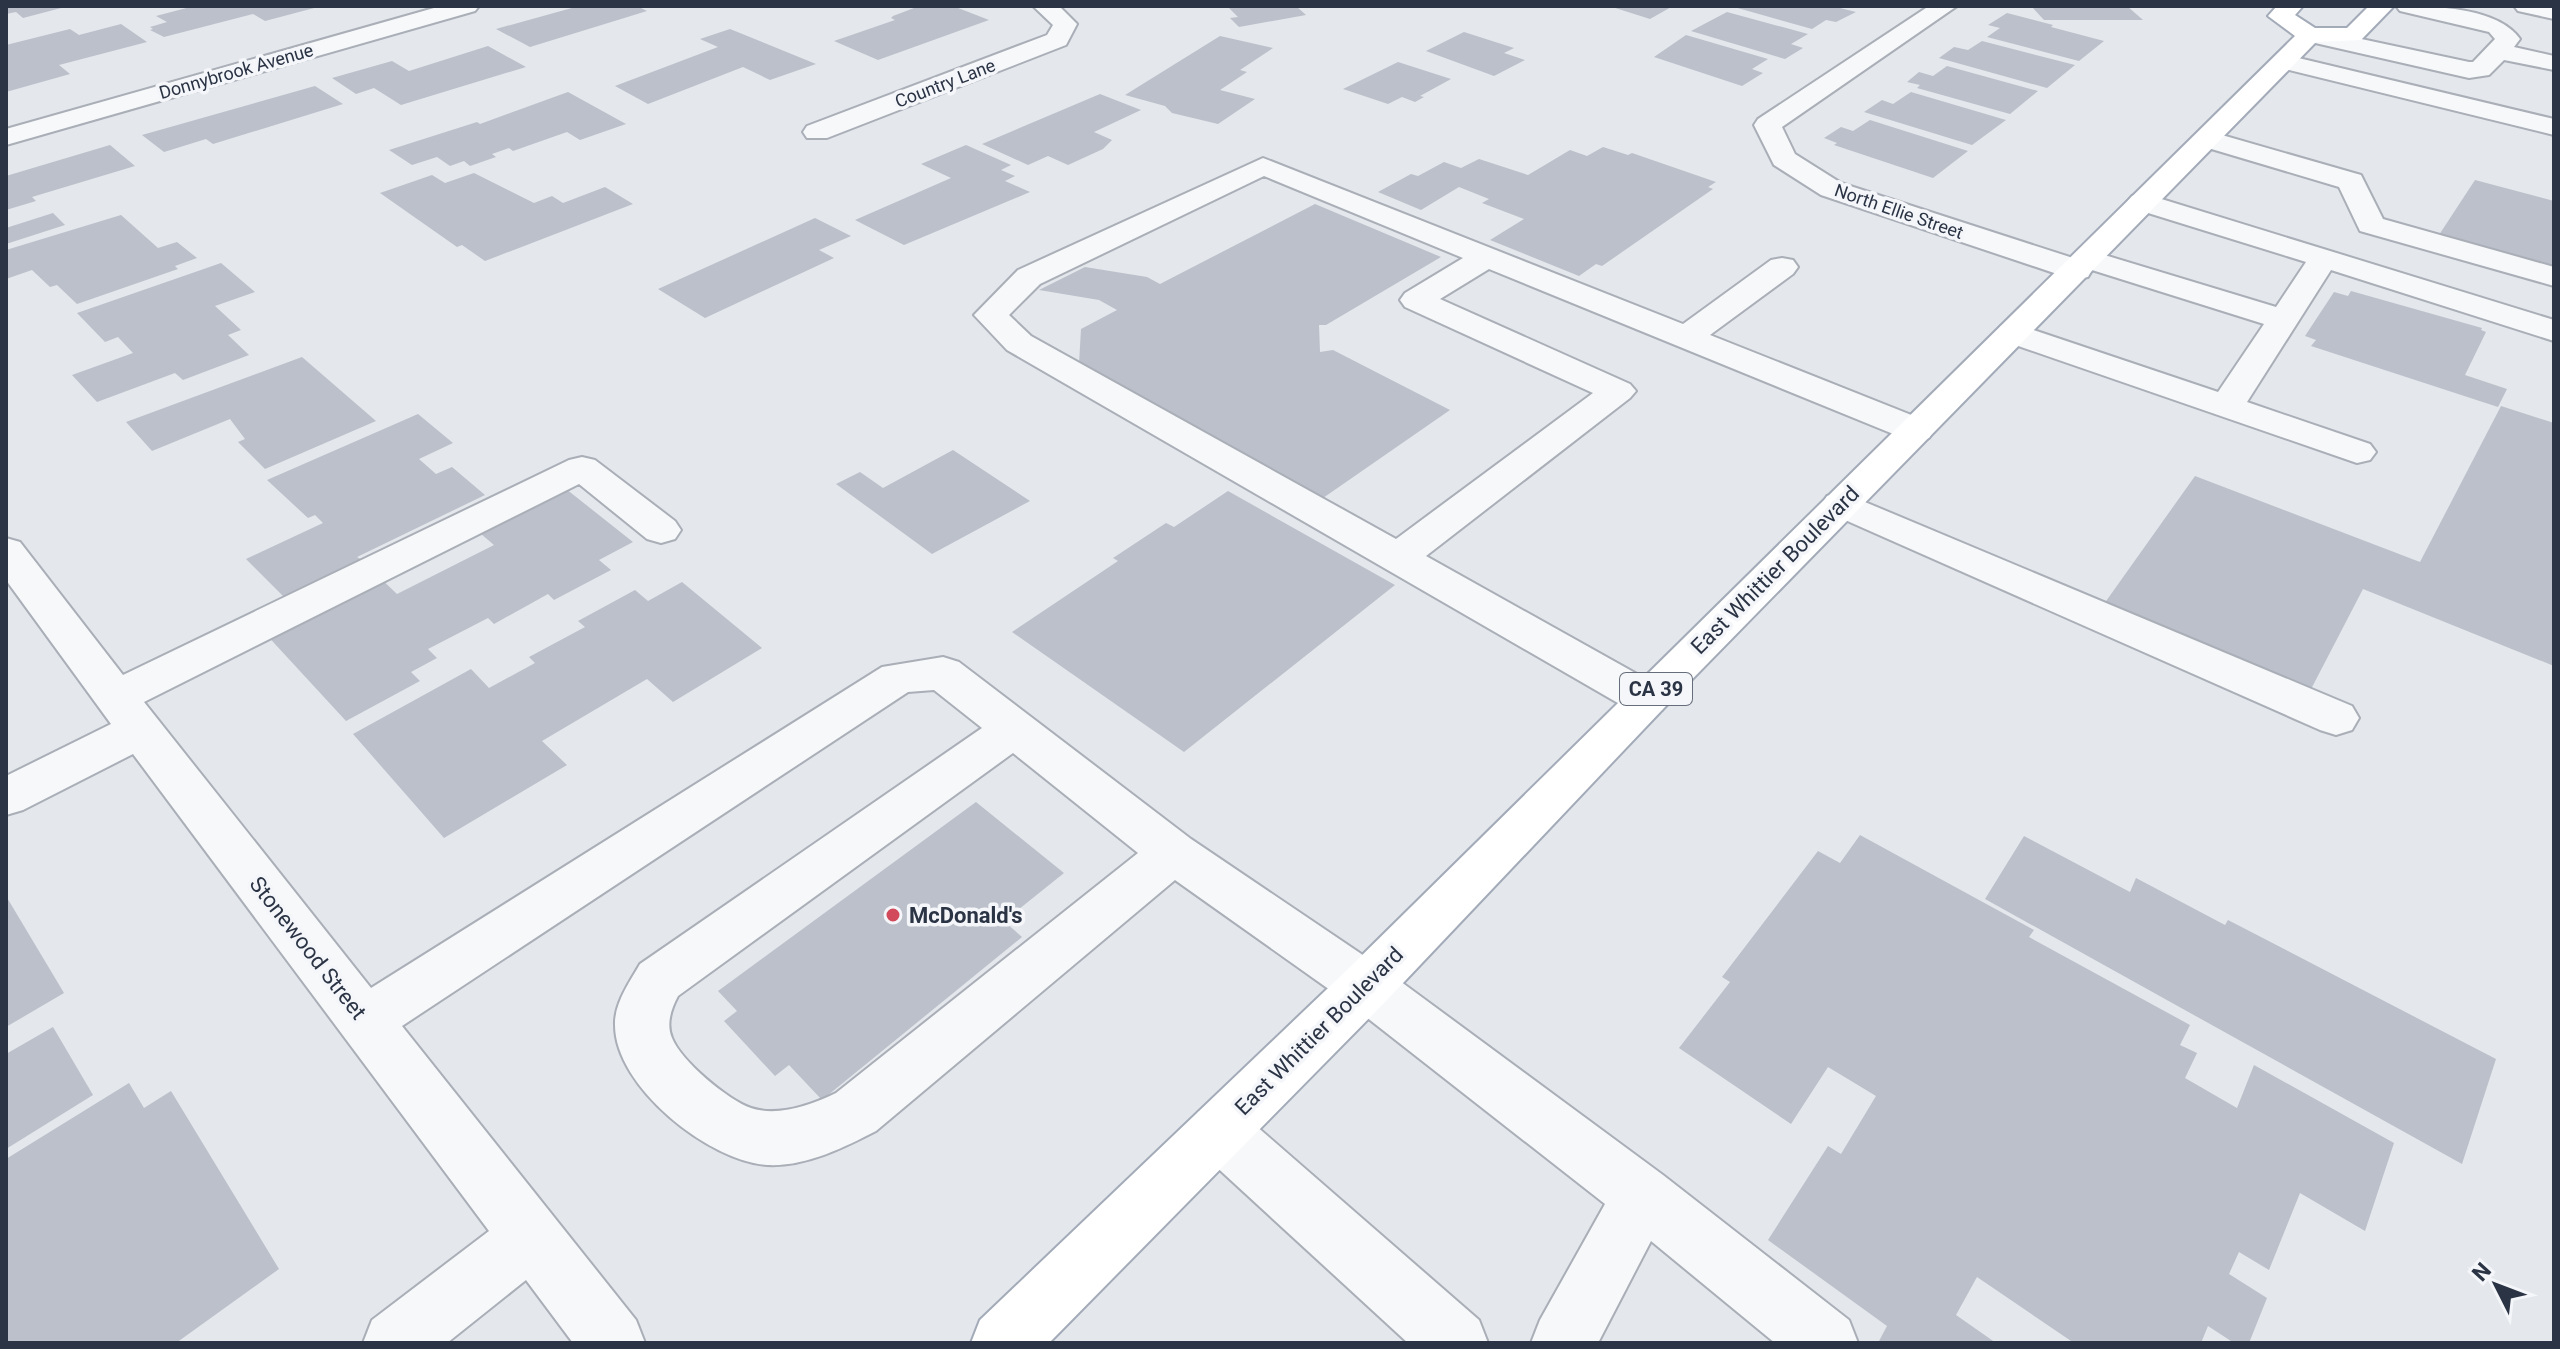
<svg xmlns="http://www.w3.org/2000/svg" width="2560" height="1349" viewBox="0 0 2560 1349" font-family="Roboto,sans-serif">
<rect width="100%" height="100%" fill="#e4e7ec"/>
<g fill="#bbc0ca">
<path d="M6,6h59v1l-42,11 -7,-6 -10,2z"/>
<path d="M194,6h124v1l-53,14 -12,-7 -89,23 -14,-7 3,-1 -3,-2 17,-5 -11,-6z"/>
<path d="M579,6h58l10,5 -117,36 -34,-18z"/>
<path d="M908,6h45l36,14 -111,40 -44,-19 61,-21 -4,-2 2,-2 21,-8z"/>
<path d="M1227,6h69l10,9 -67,12 -9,-9 8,-1z"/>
<path d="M1609,6h64l-23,13z"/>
<path d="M1832,6l24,6 -20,10 -10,-2 -14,9 -78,-22z"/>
<path d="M2127,6l16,14h-99l-12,-13z"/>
<path d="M1727,12l81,22 -17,10 12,4 -18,11 -94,-28z"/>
<path d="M2007,13l46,12 -2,2 53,14 -25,20 -92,-24 13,-9 -12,-3z"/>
<path d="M121,24l26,18 -88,23 11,9 -64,18v-47l64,-16 9,6z"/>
<path d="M730,29l86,35 -46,16 -27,-13 -95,37 -33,-18 103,-39 -18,-8z"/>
<path d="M1464,32l50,16 -10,5 21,7 -31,16 -68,-25z"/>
<path d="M1686,35l82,24 -16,10 11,4 -21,13 -88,-29z"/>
<path d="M1220,36l53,12 -33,22 7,2 -27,18 35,9 -37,25 -46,-11 -7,-7 -40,-11z"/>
<path d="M1982,41l93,24 -28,23 -108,-30 15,-11 14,3z"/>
<path d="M488,46l38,21 -125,38 -27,-17 -18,6 -24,-16 60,-17 17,10z"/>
<path d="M1398,62l53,17 -31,17 4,1 -9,5 -13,-5 -14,7 -45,-15z"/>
<path d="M1947,66l91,25 -28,23 -93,-26 3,-3 -13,-3 12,-10 14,4z"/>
<path d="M315,86l28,18 -130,40 -7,-5 -42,13 -22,-17z"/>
<path d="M568,92l58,32 -46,16 -13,-8 -54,19 -4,-3 -17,6 4,3 -26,9 -6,-5 -14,5 -13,-9 -25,8 -23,-15 88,-28 3,2z"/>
<path d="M1911,92l95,28 -34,25 -108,-33 18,-12 11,4z"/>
<path d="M1100,94l41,16 -47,22 18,8 -9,9 -35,16 -20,-9 -20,9 -46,-21z"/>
<path d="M1870,120l98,31 -35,27 -99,-33 3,-2 -13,-5 17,-11 12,4z"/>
<path d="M110,145l25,21 -103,31 4,4 -30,9v-34z"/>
<path d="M966,145l45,20 -10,5 14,6 -10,5 25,11 -126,53 -49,-25 96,-42 -30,-14z"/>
<path d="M1603,147l25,8 4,-2 84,29 -8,5 5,2 -111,77 -6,-2 -17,12 -89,-36 34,-21 -42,-16 7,-4 -30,-12 -38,23 -43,-18 33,-18 7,2 26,-14 17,6 18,-9 49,16 42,-25 17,6z"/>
<path d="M474,173l60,30 18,-7 11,7 42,-16 28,17 -148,57 -23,-16 -5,2 -77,-54 52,-18 13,8z"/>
<path d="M2475,180l79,21v68l-117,-31z"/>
<path d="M1315,204l126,53 -115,68h-7l1,27 13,-2 117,60 -127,88 -244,-134 2,-35 36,-19 -18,-10 -60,-10 46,-23 62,10 13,7z"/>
<path d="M53,213l12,12 -59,19v-16z"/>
<path d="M121,215l37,33 19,-6 20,16 -22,8 3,3 -101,35 -20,-19 -7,2 -18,-17 -26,9v-29z"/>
<path d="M815,218l36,18 -32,14 15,8 -129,60 -47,-29z"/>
<path d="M221,263l34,29 -40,14 26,24 -13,5 21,20 -66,25 -8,-7 -78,29 -25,-27 61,-22 -15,-16 -13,5 -28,-29z"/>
<path d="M2351,291l131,37 -1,2 5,2 -21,43 42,14 -9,18 -187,-61 5,-6 -11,-4 29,-44 14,4z"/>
<path d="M302,357l74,64 -111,48 -27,-27 7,-3 -15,-20 -78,32 -26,-29z"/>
<path d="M2501,406l53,17v243l-191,-77 -54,104 -205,-89 91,-128 225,86z"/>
<path d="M418,414l35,29 -34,16 17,15 16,-7 33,28 -128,62 5,3 -77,38 -39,-39 77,-36 -8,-8 -7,3 -41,-38z"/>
<path d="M953,450l77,51 -98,53 -96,-70 24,-12 23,16z"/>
<path d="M561,485l72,57 -34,18 12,10 -57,30 -6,-6 -54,30 -6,-6 -60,31 9,9 -26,14 9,9 -74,40 -83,-90 114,-56 20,19 97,-49 -20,-17z"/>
<path d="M1228,491l167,94 -211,167 -172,-120 106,-71 -5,-3 53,-35 8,4z"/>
<path d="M682,582l80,66 -89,54 -26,-23 -105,62 25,24 -123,73 -91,-104 118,-65 18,19 46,-25 -6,-6 56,-30 -7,-6 57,-31 13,11z"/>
<path d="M976,802l88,71 -60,48 18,16 -200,163 -33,-35 -14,11 -51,-55 13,-10 -19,-20z"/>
<path d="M1860,835l174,95 -5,7 161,88 -10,20 17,8 -12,25 52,30 17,-43 140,78 -29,88 -65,-38 -31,77 -30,-18 -10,22 38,24 -18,45h-15l-26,-17 -7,17h-127l-97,-66 -21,38 40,28h-118l9,-17 -119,-86 60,-94 13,8 35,-58 -48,-29 -37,57 -112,-76 51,-66 -8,-5 96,-126 22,12z"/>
<path d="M2024,836l106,56 6,-14 89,47 3,-5 268,139 -34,105 -477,-265z"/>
<path d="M6,896l58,97 -58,34z"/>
<path d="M53,1027l40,68 -87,54v-95z"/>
<path d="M129,1083l15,25 27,-17 108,178 -103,74h-170v-184z"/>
</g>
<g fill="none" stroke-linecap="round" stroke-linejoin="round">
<defs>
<g id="minor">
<path d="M441,6h38l-4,5 -469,134v-16z"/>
<path d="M1033,6h26l18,18 -11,21 -239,93h-20l-4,-6 4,-6 240,-91 6,-10z"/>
<path d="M1929,6h28l-175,121 13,27 46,29 232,75 4,-6 11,-2 188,57 30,-45 -174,-54 -5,-6 5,-6 10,-3 412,127v21l-223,-71 -84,132 123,42 6,8 -6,8 -13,3 -356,-123 -5,-7 5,-7 12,-3 205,69 46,-68 -172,-54 -4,7 -11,2 -11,-2 -245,-82 -47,-30 -20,-40 4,-6z"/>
<path d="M2396,6c37,0 102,1 124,33l-6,8 40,9v14l-50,-10 -15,15 -20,3 -167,-38 -4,-5 4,-5 8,-2 159,34h4l22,-23 -6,-7 -89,-21z"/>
<path d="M2514,6h40v13l-36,-8z"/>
<path d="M2286,55l268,64v16l-277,-68 -3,-5 3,-5z"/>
<path d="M2208,131l153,44 22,44 171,48v19l-194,-55 -21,-44 -141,-42 -4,-6 4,-6z"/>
<path d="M1263,158l420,166 88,-64 11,-2 11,2 5,7 -5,7 -83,61 219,87 5,8 -5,8 -13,3 -13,-3 -414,-169 -49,30 190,85 6,7 -6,7 -204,158 236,132 6,11 -6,11 -16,5 -16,-5 -623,-360 -33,-35 44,-45zM1264,176l199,82 -58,35 -5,7 5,7 188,86 -197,146 -365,-203 -22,-21 31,-31z"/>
<path d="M582,457l13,3 80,61 6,9 -6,9 -14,4 -14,-4 -68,-55 -435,218 227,286 511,-321 61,-10 16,5 232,177 194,131 278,205 186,145 9,23h-83l-124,-102 -53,102h-67l9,-23 65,-116 -258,-202 -172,-122 -299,251c-33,17 -71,36 -109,34 -58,-4 -152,-78 -152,-140 -1,-21 15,-44 25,-61l342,-236 -48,-38 -26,2 -506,334 234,294 9,23h-72l-47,-63 -79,63h-84l9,-23 117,-89 -356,-477 -110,56 -17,5v-39l105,-52 -105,-144v-42l14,4 103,133 446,-215zM1013,753l125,100 -302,240c-25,12 -58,24 -85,15 -23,-8 -70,-47 -79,-70 -6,-14 -1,-29 6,-42z"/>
<path d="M1841,492l511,214 7,12 -7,12 -16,5 -16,-5 -493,-218 -5,-8 5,-8z"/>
<path d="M1219,1104l21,8 239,208 9,23h-80l-210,-193 -8,-19 8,-19z"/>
</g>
<path id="major" d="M2277,6h26l-8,9 20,13h32l22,-22h25l-33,34 -45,2 -654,668 -277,292 -336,341h-78l9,-23 367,-350 948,-934 -27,-20z"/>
</defs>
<use href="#minor" stroke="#a9aeb7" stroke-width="4"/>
<use href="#major" stroke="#a3abb8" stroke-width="4"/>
<use href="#minor" fill="#f7f8fa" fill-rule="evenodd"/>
<use href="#major" fill="#fff" fill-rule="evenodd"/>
</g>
<circle fill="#d1495b" stroke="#f4f6f9" stroke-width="3" cx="893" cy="915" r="8"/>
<g text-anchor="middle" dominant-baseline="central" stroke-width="7" stroke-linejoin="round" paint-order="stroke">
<g font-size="18" fill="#2b3445" stroke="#f4f6f9">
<text transform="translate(236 71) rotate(-16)">Donnybrook Avenue</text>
<text transform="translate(945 83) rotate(-21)">Country Lane</text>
<text transform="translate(1899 211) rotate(19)">North Ellie Street</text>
</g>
<rect fill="#f4f6f9" stroke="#676e7b" stroke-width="2" x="1620" y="673" width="72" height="32" rx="6"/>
<g font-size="20" font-weight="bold" fill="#2b3445">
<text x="1656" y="689">CA 39</text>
</g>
<g font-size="22" fill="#2b3445" stroke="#f4f6f9">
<text transform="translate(1775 570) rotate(-45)">East Whittier Boulevard</text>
<text transform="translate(308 948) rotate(52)">Stonewood Street</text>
<text transform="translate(1319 1031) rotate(-45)">East Whittier Boulevard</text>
</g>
<g font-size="22" font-weight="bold" fill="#2b3445" stroke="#f4f6f9" text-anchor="start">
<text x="909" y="915">McDonald's</text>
</g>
</g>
<rect width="2560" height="1349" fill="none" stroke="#2b3445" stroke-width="16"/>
<g transform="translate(2496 1285) rotate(312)" stroke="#f4f6f9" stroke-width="6" paint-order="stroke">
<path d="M0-6L14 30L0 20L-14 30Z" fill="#2b3445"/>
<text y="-12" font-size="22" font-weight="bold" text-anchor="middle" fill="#2b3445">N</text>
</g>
</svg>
